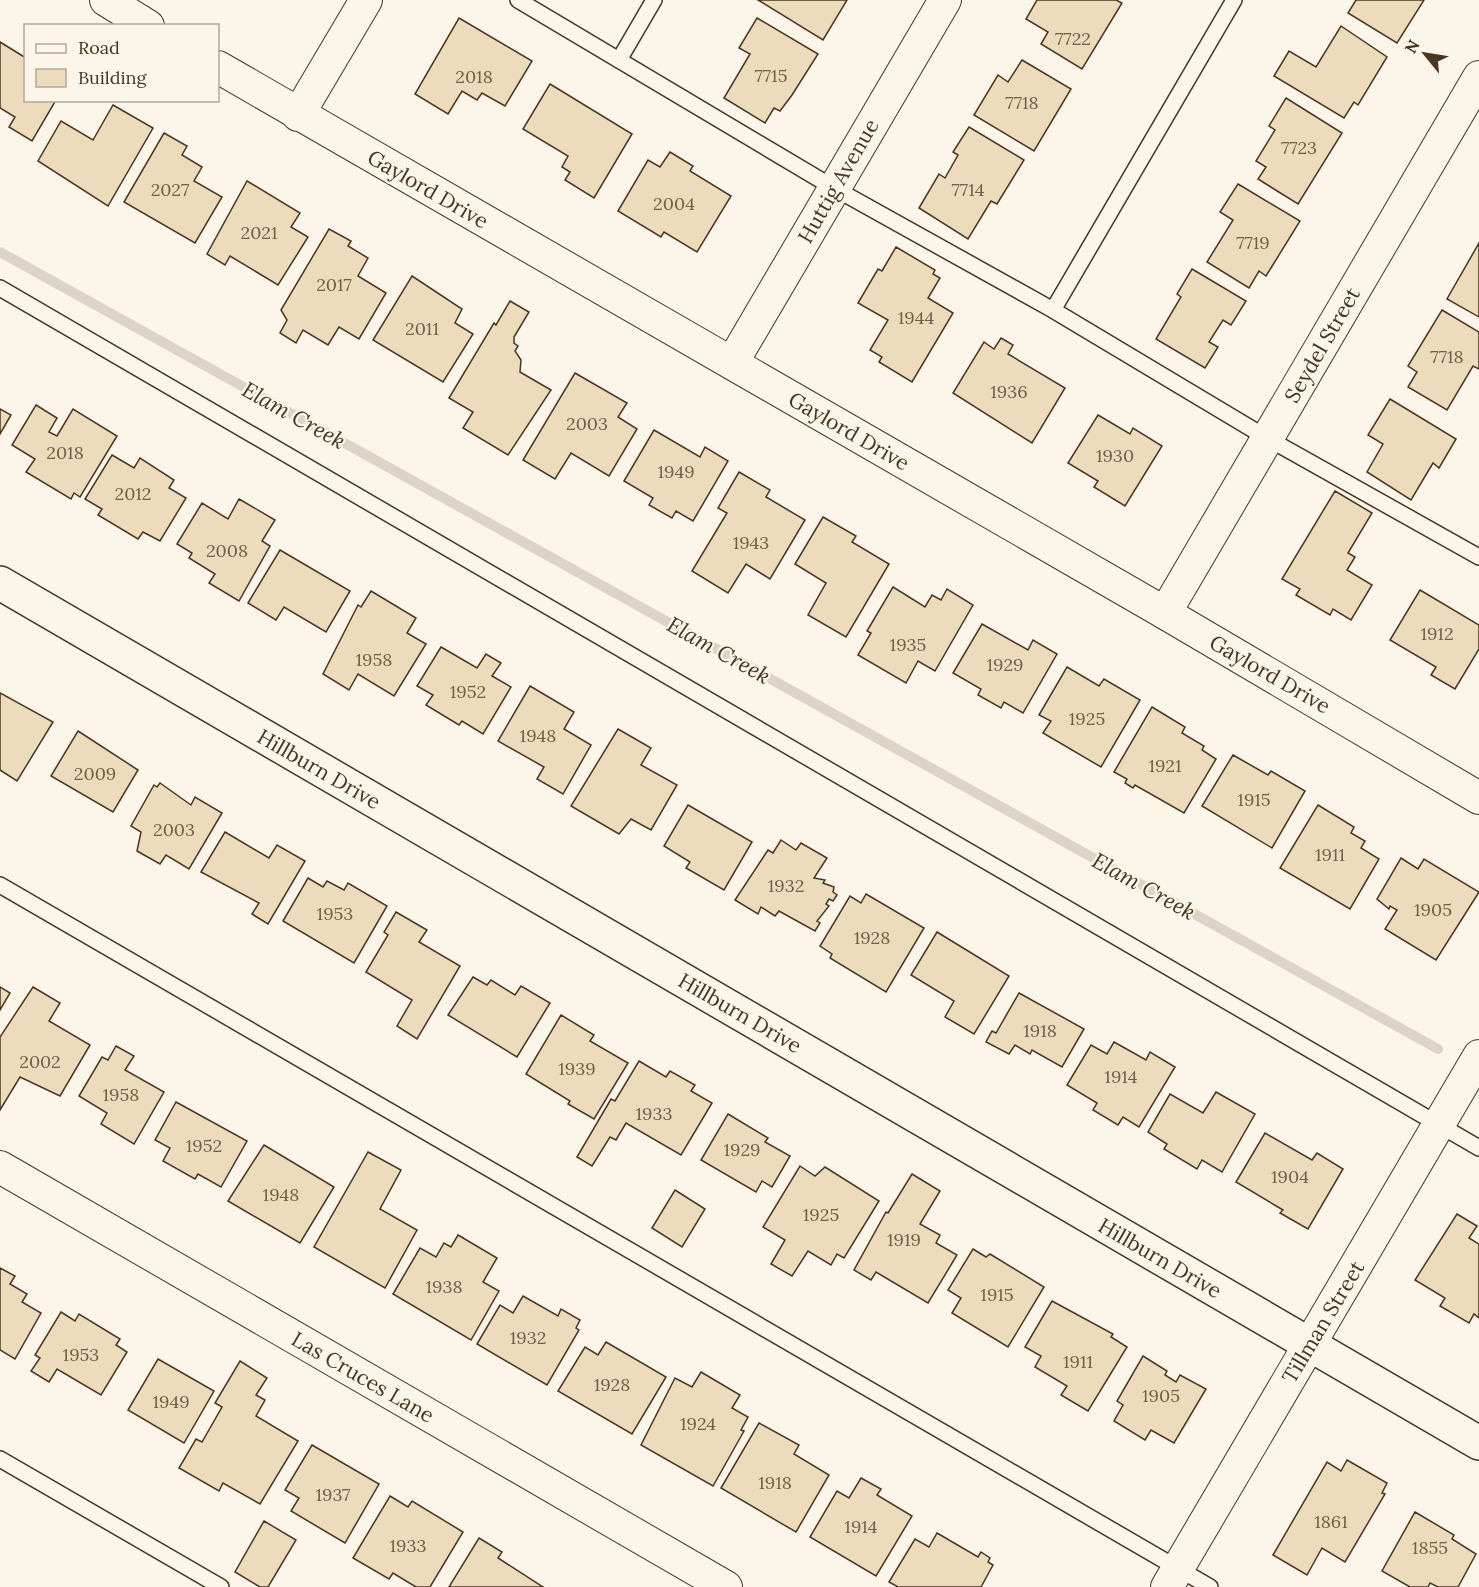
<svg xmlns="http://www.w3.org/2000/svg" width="1479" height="1587" viewBox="0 0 1479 1587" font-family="Lora,serif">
<rect width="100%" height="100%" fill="#fbf6e9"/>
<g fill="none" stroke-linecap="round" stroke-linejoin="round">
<path stroke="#dcd4c6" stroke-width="10" d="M0,252l1438,797"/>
</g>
<g fill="#ecdcbc" stroke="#4a3520" stroke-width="1.5">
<path d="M758,0h89l-24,40z"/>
<path d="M1037,0h79l6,3 -40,66 -41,-25 7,-12 -22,-13z"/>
<path d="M1356,0h68l-27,43 -49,-30z"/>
<path d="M459,18l73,43 -27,45 -23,-13 -5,7 -15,-9 -14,23 -33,-20z"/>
<path d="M757,18l61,36 -26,41 -12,16 -6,-3 -9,15 -41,-25 26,-44 -11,-6z"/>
<path d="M1341,26l46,31 -29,48 -4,-3 -10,16 -70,-42 15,-25 27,16z"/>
<path d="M0,42l26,16v42h30l-24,41 -23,-14 6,-10 -15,-9z"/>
<path d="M1022,60l49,29 -37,62 -60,-36 24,-40 10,7z"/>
<path d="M550,84l82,50 -38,64 -29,-18 5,-8 -8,-5 6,-11 -45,-27z"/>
<path d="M1286,98l56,35 -44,71 -40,-25 8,-12 -10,-6 19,-31 -6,-4z"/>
<path d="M113,105l40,23 -45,78 -70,-45 23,-40 32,19z"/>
<path d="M969,127l55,33 -27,44 -6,-3 -23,38 -49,-31 20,-34 6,4 13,-23 -5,-3z"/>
<path d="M164,133l23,13 -5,9 20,12 -8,14 28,16 -27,46 -71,-41z"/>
<path d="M670,152l23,14 -3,5 41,25 -34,56 -33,-20 -3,5 -43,-26 30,-51 12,7z"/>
<path d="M247,181l53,32 -9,14 17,10 -30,48 -48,-29 -5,9 -18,-11z"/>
<path d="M1238,184l62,37 -34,55 -7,-5 -10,17 -42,-26 26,-42 -13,-8z"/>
<path d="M329,229l22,12 -3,5 20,12 -10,18 28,17 -27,46 -20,-12 -11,18 -25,-15 -7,13 -16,-10 7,-13 -6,-10z"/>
<path d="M1479,243v74l-32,-18z"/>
<path d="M896,247l39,23 -2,4 7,4 -12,20 25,15 -41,69 -33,-20 3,-5 -12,-7 18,-30 -30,-17 20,-34 4,2z"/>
<path d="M1192,269l54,32 -15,24 -8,-5 -14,22 9,5 -13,21 -49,-29 25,-42 -4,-3z"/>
<path d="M412,276l50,33 -7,14 18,11 -30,48 -70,-42z"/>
<path d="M510,301l19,11 -15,25v6l4,3 -3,5 6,9 -1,12 31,18 -43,65 -45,-27 10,-16 -24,-14 45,-75 2,2z"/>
<path d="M1442,310l37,22v37l-6,-3 -26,44 -39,-23 9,-15 -9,-6z"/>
<path d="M1001,338l12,7 -5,9 57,34 -33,55 -79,-50 31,-51 10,7z"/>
<path d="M575,373l52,30 -9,14 19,12 -28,47 -38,-23 -16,26 -32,-19z"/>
<path d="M1390,399l66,40 -17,29 -6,-5 -22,37 -44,-28 16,-28 -15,-9z"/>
<path d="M36,405l21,13 -8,14 8,4 16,-27 44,27 -37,61 -6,-4 -3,6 -45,-27 9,-13 -23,-14z"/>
<path d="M0,409l11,6 -11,19z"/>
<path d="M1098,415l32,19 3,-6 29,18 -37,60 -31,-19 4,-6 -30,-18z"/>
<path d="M654,430l46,27 5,-10 23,14 -35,60 -17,-10 -4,7 -23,-13 4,-7 -29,-17z"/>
<path d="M112,455l22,13 6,-10 34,22 -5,8 17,10 -26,43 -17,-9 -5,7 -40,-24 4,-6 -17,-10z"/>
<path d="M739,472l31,18 -4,7 39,23 -35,59 -24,-15 -18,29 -36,-22 35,-58 -9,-5z"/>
<path d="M1335,491l37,22 -24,40 7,4 -8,13 25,15 -21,35 -18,-11 -3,6 -34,-20 4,-6 -18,-10z"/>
<path d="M239,499l36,21 -13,21 8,5 -31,55 -30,-18 6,-9 -26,-16 3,-5 -15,-9 25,-41 26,16z"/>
<path d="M823,517l33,19 -4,6 37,22 -43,73 -38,-22 18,-32 -31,-19z"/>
<path d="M280,550l70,41 -24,41 -42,-25 -8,13 -28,-17z"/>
<path d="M893,587l32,20 7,-12 9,5 6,-11 26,16 -38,66 -17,-10 -12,22 -48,-28 13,-22 -4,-2z"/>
<path d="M1420,590l59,35v24l-24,40 -24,-14 5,-8 -46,-27z"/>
<path d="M371,591l45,27 -9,15 19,11 -32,52 -36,-22 -9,16 -26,-16 35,-69 3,2z"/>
<path d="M982,624l46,26 5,-10 24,14 -34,59 -19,-11 -3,6 -23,-13 3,-6 -28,-16z"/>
<path d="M441,647l36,21 9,-14 15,9 -9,13 19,11 -28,47 -21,-13 -3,4 -33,-20 7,-10 -16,-9z"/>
<path d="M1067,667l32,19 5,-7 36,21 -39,67 -58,-34 8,-12 -12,-6z"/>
<path d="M530,686l44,26 -10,17 27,16 -28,49 -26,-15 7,-12 -46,-26z"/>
<path d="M0,693l53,29 -36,59 -17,-11z"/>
<path d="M1152,707l33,20 -3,6 22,13 -2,4 14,9 -32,54 -49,-28 -2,3 -8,-5 2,-4 -13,-7z"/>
<path d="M618,729l33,19 -10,17 36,20 -26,45 -20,-11 -12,15 -48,-28z"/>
<path d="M78,731l60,39 -25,42 -62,-36z"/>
<path d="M1233,755l35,20 3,-4 34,20 -33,57 -70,-42z"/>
<path d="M160,783l31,22 4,-8 27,16 -33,56 -23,-14 -6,9 -23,-13 4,-19 -10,-6 23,-41 3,2z"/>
<path d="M688,805l64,37 -28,48 -38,-22 4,-6 -26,-16z"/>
<path d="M1318,805l36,22 -3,6 14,8 -4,7 18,11 -29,50 -70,-41z"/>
<path d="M225,832l44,26 8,-13 28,16 -37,63 -16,-10 7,-11 -58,-31z"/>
<path d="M781,840l15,10 5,-7 26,15 -13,20 11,2 -2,3 11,4 -1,5 4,3 -4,6 -4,-2 -3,5 3,2 -12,15 3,2 -5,8 -36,-20 -4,5 -14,-9 -3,7 -23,-14 33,-50 5,3z"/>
<path d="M1401,858l17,11 6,-10 55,33 -43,68 -51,-31 12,-19 -7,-4 -1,3 -12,-10z"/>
<path d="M308,878l15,9 4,-6 17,9 4,-7 39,23 -33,57 -71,-42z"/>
<path d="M866,894l58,34 -38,64 -56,-34 2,-4 -12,-8 30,-50 11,7z"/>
<path d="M396,912l31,18 -8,12 41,24 -43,73 -20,-13 15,-26 -46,-28 22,-37 -4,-3z"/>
<path d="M937,932l72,44 -35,58 -29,-17 9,-16 -43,-26z"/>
<path d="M473,977l14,8 4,-5 24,15 6,-9 29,17 -33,54 -69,-42z"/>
<path d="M0,987l10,6 -10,17z"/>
<path d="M33,987l27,16 -11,18 41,24 -30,51 -40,-19 -20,33v-73z"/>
<path d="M1019,993l65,36 -22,38 -30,-17 -2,4 -15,-9 -6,9 -23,-12 6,-11 4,2z"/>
<path d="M561,1015l33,20 -4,6 38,22 -34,56 -26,-15 2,-3 -44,-27z"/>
<path d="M1114,1042l32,18 4,-8 25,15 -36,60 -16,-10 -5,8 -25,-15 4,-7 -30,-18 24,-40 16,9z"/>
<path d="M116,1046l18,10 -9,14 39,22 -30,52 -33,-20 6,-11 -28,-17 23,-39 6,3z"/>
<path d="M639,1061l27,16 4,-6 25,14 -4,6 21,12 -31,52 -55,-32 -10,17 -6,-3 -18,29 -15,-9 34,-58 4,2z"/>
<path d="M1216,1092l39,22 -33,58 -20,-12 -5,9 -33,-20 3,-5 -19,-12 22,-38 33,19z"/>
<path d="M176,1102l71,39 -26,46 -23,-13 -3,5 -32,-18 7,-13 -15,-8z"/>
<path d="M728,1114l40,24 -3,4 25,14 -18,31 -10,-6 -6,11 -55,-32z"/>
<path d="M1265,1133l47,27 5,-7 26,16 -35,60 -28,-16 3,-3 -47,-28z"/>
<path d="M264,1145l70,42 -34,56 -72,-42z"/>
<path d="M368,1152l33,18 -21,39 37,21 -32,58 -71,-41z"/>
<path d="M800,1166l15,10 10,-9 54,34 -35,57 -7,-4 -6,11 -23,-14 -16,25 -21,-12 14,-24 -22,-13z"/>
<path d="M912,1174l28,17 -20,33 20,11 -4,8 21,12 -29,48 -52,-31 -5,8 -17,-10 32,-58 2,1z"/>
<path d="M675,1190l30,19 -23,38 -30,-19z"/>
<path d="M1457,1214l20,12 -8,12 10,6v74l-5,-4 -5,9 -29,-17 5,-8 -30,-18z"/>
<path d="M458,1235l39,23 -14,24 16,9 -28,49 -78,-46 27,-46 16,9 8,-14 7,4z"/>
<path d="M973,1249l13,8 4,-3 54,33 -36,60 -56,-34 9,-15 -13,-8z"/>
<path d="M0,1268l15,8 -5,8 17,10 -5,8 19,11 -26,46 -15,-9z"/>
<path d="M523,1296l35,20 3,-7 19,11 -4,8 3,2 -32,55 -70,-41 23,-39 13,8z"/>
<path d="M1052,1301l61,33 -2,3 16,10 -39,64 -27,-16 6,-9 -32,-19 6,-11 -16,-9z"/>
<path d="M61,1312l14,9 4,-7 41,25 -4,6 11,7 -26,43 -44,-26 -8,13 -18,-11 9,-13 -5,-3z"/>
<path d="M606,1342l60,35 -34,57 -74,-43 27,-44 13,8z"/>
<path d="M1143,1356l24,15 -2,4 11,7 4,-7 26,14 -32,54 -23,-13 -6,10 -31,-19 9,-16 -6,-4z"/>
<path d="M158,1359l56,32 -30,52 -56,-33z"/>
<path d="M240,1361l27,17 -11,17 9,5 -9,16 42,25 -38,63 -37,-21 -4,8 -40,-23 17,-29 6,3 20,-35 -7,-4z"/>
<path d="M701,1372l39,23 -8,13 16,9 -7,13 3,1 -31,55 -72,-41 34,-67 17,9z"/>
<path d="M759,1423l40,22 -5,9 35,21 -33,57 -75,-44z"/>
<path d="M312,1445l67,39 -34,59 -54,-32 8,-13 -14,-8z"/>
<path d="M1347,1460l40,23 -5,10 3,1 -40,68 -23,-14 -15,27 -34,-20 54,-93 14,9z"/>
<path d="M861,1478l20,11 -4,6 35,21 -36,60 -66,-39 27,-46 12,7z"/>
<path d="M390,1496l18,11 4,-6 51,31 -33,55h-14l-23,-14 -4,6 -36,-21z"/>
<path d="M1415,1512l39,23 -2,4 24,15 -18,33h-20l-8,-4 -2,4h-18l-28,-16z"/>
<path d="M264,1521l32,19 -28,47h-8l-25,-15z"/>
<path d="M937,1533l41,24 3,-5 9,6 -2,4 5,3 -12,22h-83l-9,-5 26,-43 14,8z"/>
<path d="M479,1538l23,14 -4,6 45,29h-94z"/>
</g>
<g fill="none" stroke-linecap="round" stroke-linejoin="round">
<defs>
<g id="lane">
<path d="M518,0l316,188 219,122 214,128 212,119"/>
<path d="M619,60l35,-60"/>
<path d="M0,288l1479,860"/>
<path d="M1053,310l181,-310"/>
<path d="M0,885l1210,702"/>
<path d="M0,1459l221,128"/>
</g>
<g id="street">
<path d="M106,0l42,26"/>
<path d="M218,67l947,546 314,185"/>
<path d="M298,115l68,-115"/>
<path d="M732,363l213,-363"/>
<path d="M1165,613l314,-536"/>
<path d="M0,1167l726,420"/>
<path d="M1167,1587l312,-531"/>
</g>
<path id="secondary" d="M0,583l1479,860"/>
</defs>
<use href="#lane" stroke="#4a3520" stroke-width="18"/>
<use href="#street" stroke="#4a3520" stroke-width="34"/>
<use href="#secondary" stroke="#4a3520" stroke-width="36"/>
<use href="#lane" stroke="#fbf6e9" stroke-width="15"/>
<use href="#street" stroke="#fbf6e9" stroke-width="32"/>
<use href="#secondary" stroke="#fbf6e9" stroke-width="33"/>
</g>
<g text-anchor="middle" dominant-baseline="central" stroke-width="4.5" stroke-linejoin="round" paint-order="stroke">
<g font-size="18" fill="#725f47">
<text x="1073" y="38">7722</text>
<text x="771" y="75">7715</text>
<text x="474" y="76">2018</text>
<text x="1022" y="102">7718</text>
<text x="1299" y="147">7723</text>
<text x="170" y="189">2027</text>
<text x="968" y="189">7714</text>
<text x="674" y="203">2004</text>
<text x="259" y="232">2021</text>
<text x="1253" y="242">7719</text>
<text x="334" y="284">2017</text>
<text x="916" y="317">1944</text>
<text x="422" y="328">2011</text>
<text x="1447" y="356">7718</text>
<text x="1009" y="391">1936</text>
<text x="587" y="423">2003</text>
<text x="65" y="452">2018</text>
<text x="1115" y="455">1930</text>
<text x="676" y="471">1949</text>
<text x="133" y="493">2012</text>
<text x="751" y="542">1943</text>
<text x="227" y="550">2008</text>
<text x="1437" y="633">1912</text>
<text x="908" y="644">1935</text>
<text x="374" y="659">1958</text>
<text x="1005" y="664">1929</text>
<text x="468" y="691">1952</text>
<text x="1087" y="718">1925</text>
<text x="538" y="735">1948</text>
<text x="1165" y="765">1921</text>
<text x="95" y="773">2009</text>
<text x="1254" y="799">1915</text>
<text x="174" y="829">2003</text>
<text x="1330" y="854">1911</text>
<text x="786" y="885">1932</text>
<text x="1433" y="909">1905</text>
<text x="335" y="913">1953</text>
<text x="872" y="937">1928</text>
<text x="1040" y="1030">1918</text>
<text x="40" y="1061">2002</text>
<text x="577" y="1068">1939</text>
<text x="1121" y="1076">1914</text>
<text x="121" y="1094">1958</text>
<text x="654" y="1113">1933</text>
<text x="204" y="1145">1952</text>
<text x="742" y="1149">1929</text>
<text x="1290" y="1176">1904</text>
<text x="281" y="1194">1948</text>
<text x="821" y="1214">1925</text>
<text x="904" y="1239">1919</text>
<text x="444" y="1286">1938</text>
<text x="997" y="1294">1915</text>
<text x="528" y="1337">1932</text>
<text x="81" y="1354">1953</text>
<text x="1078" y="1361">1911</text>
<text x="612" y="1384">1928</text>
<text x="1161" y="1395">1905</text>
<text x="171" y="1401">1949</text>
<text x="698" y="1423">1924</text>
<text x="775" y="1482">1918</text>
<text x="333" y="1494">1937</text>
<text x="1331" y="1521">1861</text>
<text x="861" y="1526">1914</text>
<text x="408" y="1545">1933</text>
<text x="1430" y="1547">1855</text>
</g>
<g font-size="21" fill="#4a3520" stroke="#fbf6e9">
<text transform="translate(838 181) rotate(-60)">Huttig Avenue</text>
<text transform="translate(428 189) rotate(30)">Gaylord Drive</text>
<text transform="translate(1322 345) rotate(-60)">Seydel Street</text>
<text transform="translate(849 431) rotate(30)">Gaylord Drive</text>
<text transform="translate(1270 674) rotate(30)">Gaylord Drive</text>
<text transform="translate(319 769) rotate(30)">Hillburn Drive</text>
<text transform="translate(740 1013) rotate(30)">Hillburn Drive</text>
<text transform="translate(1160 1258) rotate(30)">Hillburn Drive</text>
<text transform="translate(1323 1322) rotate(-59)">Tillman Street</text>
<text transform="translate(363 1377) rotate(30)">Las Cruces Lane</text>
</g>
<g font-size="22" font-style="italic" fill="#4a3520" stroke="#fbf6e9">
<text transform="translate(294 415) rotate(29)">Elam Creek</text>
<text transform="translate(719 650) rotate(29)">Elam Creek</text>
<text transform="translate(1144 886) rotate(29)">Elam Creek</text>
</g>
</g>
<rect x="24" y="24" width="195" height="78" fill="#fbf6e9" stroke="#b4a999" stroke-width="1.5"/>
<rect x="36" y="44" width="30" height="9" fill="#fbf6e9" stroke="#b4a999" stroke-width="1.5"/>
<text x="78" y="54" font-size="18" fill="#4a3520">Road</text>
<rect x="36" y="69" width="30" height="18" fill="#ecdcbc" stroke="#b4a999" stroke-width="1.5"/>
<text x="78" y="84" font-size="18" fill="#4a3520">Building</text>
<g transform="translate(1425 54) rotate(300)" stroke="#fbf6e9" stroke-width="4.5" paint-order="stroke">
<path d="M0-4.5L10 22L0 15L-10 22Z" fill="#4a3520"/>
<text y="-9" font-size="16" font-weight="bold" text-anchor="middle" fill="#4a3520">N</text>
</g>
</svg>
